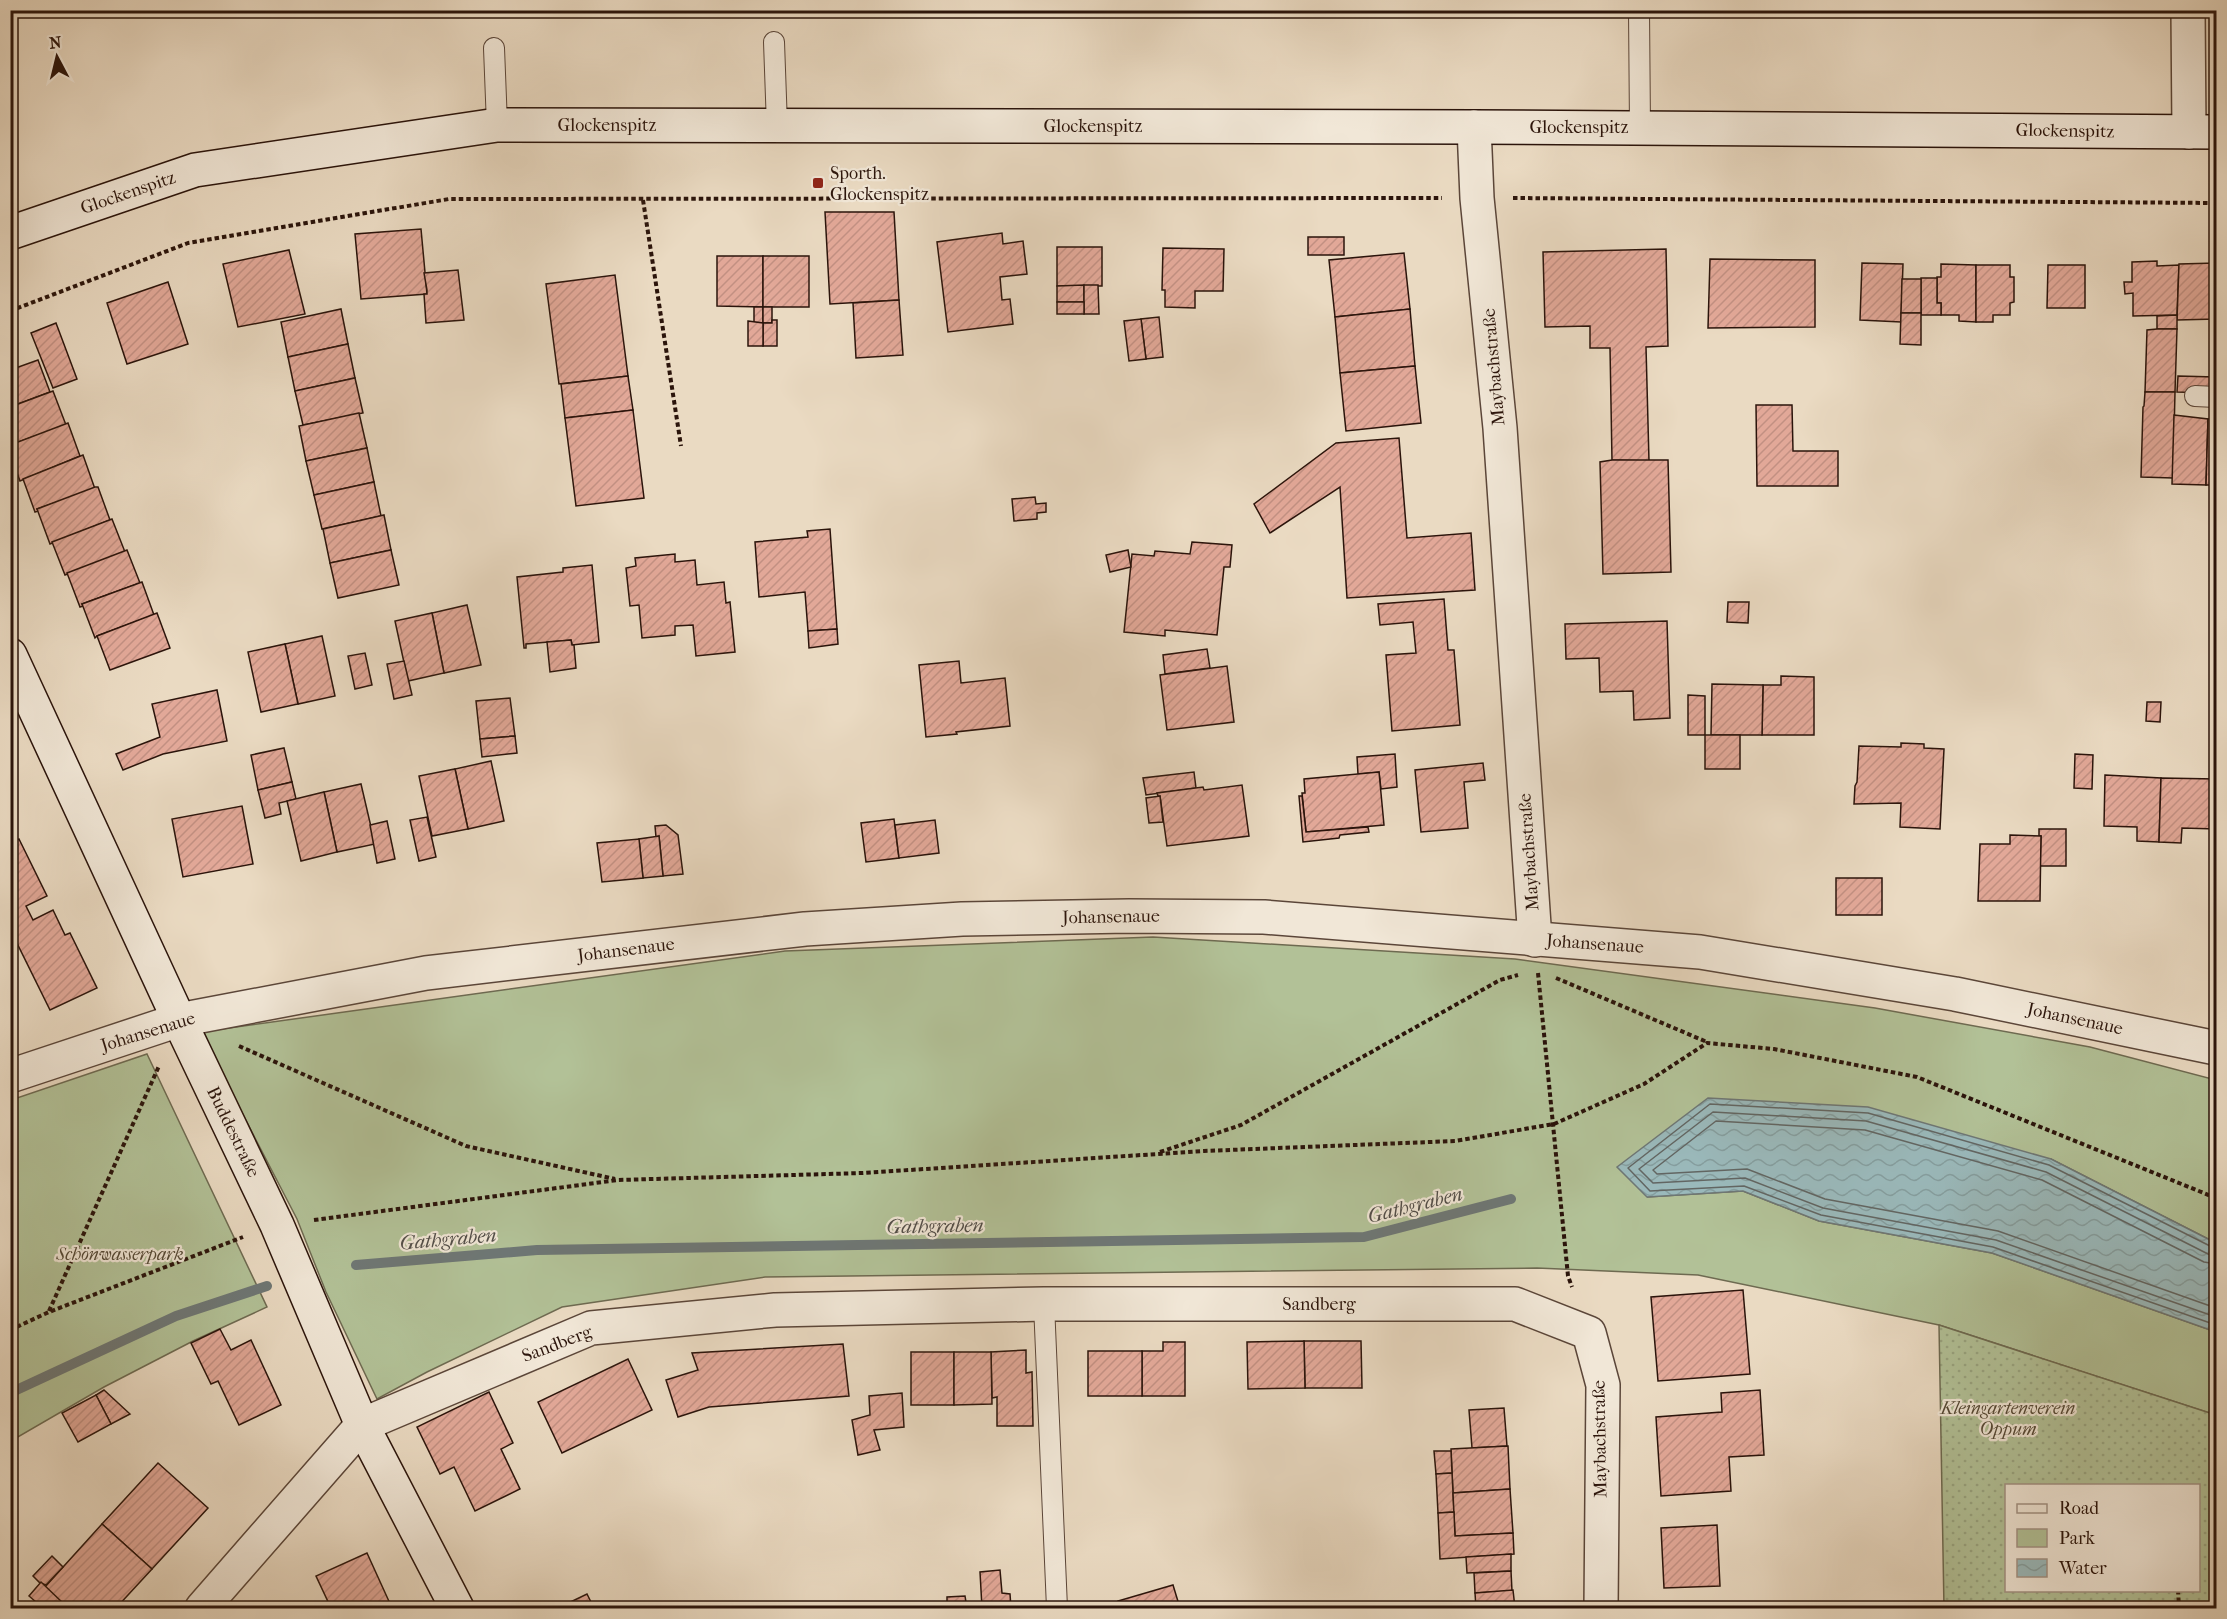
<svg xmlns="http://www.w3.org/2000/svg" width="2227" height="1619" viewBox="0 0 2227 1619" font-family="'IM FELL French Canon',serif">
<defs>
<pattern id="garden-dots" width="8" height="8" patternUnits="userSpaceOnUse" patternTransform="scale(1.5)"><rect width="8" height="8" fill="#b2c197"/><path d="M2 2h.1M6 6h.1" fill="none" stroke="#99a581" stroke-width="1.8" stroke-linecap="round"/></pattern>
<pattern id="water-waves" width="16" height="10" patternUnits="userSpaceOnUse" patternTransform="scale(1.5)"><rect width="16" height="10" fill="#9ab9bb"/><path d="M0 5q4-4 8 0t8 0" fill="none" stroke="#859e9f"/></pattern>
<pattern id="building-hatch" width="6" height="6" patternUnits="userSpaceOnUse" patternTransform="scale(1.5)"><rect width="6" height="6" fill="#e2a898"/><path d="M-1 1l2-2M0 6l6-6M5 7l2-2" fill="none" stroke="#c29082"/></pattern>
</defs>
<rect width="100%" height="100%" fill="#eadac2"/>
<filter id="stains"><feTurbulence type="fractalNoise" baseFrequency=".00333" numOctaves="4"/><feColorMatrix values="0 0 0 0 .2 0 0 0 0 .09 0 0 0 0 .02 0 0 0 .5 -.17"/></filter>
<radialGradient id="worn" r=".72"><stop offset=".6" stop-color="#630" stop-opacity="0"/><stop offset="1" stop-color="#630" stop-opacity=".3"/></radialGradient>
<g fill="#b2c197" stroke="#6e6a51" stroke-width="1.5">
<path d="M1153,937l362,22 360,49 215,39 126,33v163l-165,-84 -404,38 96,-6 76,30 173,32 224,79v83l-277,-90 -241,-50 -161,-7 -772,9 -203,30 -135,65 -50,27 -51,-107 -29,-73 -97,-187 585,-81z"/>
<path d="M147,1054l120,253 -74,34 -89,46 -93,54v-341z"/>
</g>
<path fill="url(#garden-dots)" stroke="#6e6a51" stroke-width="1.5" fill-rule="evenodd" d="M1939,1325l277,90v193h-272zM2006,1486h192v104h-192z"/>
<path fill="url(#water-waves)" stroke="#6e7775" stroke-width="1.5" d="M1708,1098l160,9 183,52 165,84v89l-224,-79 -173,-32 -76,-30 -96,6 -30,-30z"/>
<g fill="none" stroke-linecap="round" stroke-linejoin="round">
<g stroke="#626663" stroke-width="1.5">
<path d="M2216,1247h-4l-163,-82 -181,-52 -158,-9 -82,64 22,23 94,-5 77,29 172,32 223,78"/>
<path d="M2216,1255l-8,-1 -162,-82 -180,-51 -153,-9 -74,57 14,14 92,-5 78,30 173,32 220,77"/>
<path d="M2216,1264l-12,-2 -162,-82 -177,-50 -149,-9 -63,49 4,4 90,-5 78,30 173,32 218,77"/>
</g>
<g stroke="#6e7775" stroke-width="10">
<path d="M356,1265l181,-15 827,-13 147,-38"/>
<path d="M10,1393l166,-77 91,-30"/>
</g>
</g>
<g fill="url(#building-hatch)" stroke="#2b140b" stroke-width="1.5">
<path d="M825,212h69l5,88 -69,4z"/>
<path d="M421,229l6,65 -66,5 -6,-65z"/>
<path d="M1002,233l1,11 20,-3 4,33 -27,3 2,23 8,-1 3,25 -65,8 -11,-90z"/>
<rect x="1308" y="237" width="36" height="18"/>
<rect x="1057" y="247" width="45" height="39"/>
<path d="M1163,248l61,1 -1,42h-28v17l-30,-1v-17h-3z"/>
<path d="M1666,249l2,97 -22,1 3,114 -37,-1 -2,-112h-20v-22l-45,1 -2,-75z"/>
<path d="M289,250l16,64 -67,13 -15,-63z"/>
<path d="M1404,253l6,56 -75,8 -6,-57z"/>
<path d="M717,256h46v51l-46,-1z"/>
<rect x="763" y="256" width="46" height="51"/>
<path d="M1710,259l105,1v67l-107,1z"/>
<path d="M2157,261v5l22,-1 -2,50 -44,1v-23l-8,1 -1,-12h8v-20z"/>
<path d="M1862,263l41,1 -2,58 -41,-2z"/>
<path d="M2216,263v56l-39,1 2,-56z"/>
<path d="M1941,264l35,1v57l-17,-1v-6h-18v-12h-4v-26h4z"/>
<path d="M1976,265h34v12h4v25l-4,1v12h-17v7h-17z"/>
<path d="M2048,265h37v43h-38z"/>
<path d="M458,270l6,50 -38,3 -2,-29h3v-4l-3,-17z"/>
<path d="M615,275l13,101 -69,8 -13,-100z"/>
<path d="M1921,278h16v25h4v12h-20z"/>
<path d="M1902,279h19v34h-20z"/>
<path d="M168,282l20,62 -61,20 -20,-61z"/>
<path d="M1084,285v17h-27v-16z"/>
<path d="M1084,285h14l1,29h-15z"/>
<path d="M899,300l4,55 -47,3 -3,-55z"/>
<rect x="1057" y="302" width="27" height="12"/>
<rect x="754" y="307" width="9" height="16"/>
<rect x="763" y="307" width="9" height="16"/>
<path d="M341,309l7,35 -60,13 -7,-35z"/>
<path d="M1410,309l5,57 -75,7 -5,-56z"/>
<path d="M1901,313h20v32l-21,-1z"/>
<path d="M2177,315v14h-20v-13z"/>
<path d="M1159,317l4,40 -17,2 -5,-40z"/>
<path d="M1141,319l5,40 -17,2 -5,-40z"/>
<path d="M772,320h5v26h-14v-23h9z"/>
<path d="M748,321l15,2v23h-15z"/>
<path d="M56,323l21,56 -24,9 -22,-55z"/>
<path d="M2157,329h20l-2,63h-30l2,-62z"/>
<path d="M348,344l7,34 -60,13 -7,-34z"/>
<path d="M38,360l12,32 -40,15v-37z"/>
<path d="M1415,366l6,57 -75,8 -6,-58z"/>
<path d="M628,376l5,34 -68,8 -4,-34z"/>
<path d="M2178,376l37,1 -1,16 -37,-1z"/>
<path d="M355,378l8,35 -60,12 -8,-34z"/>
<path d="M53,391l13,34 -56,20v-38z"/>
<path d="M2145,392h30l-2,86 -32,-1 2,-70 1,-1z"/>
<path d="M1756,405h36l1,46h45v35h-81z"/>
<path d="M633,410l11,88 -68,8 -11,-88z"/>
<path d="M359,413l8,35 -61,13 -7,-35z"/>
<path d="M2174,415l34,4 -2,66 -34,-1z"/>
<path d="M2208,419h8v66h-10z"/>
<path d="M68,423l12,33 -60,25 -10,-28v-8z"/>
<path d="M1399,438l8,100 64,-5 4,57 -128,8 -7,-111 -70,46 -16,-29 82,-61z"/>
<path d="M367,448l7,34 -60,13 -8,-34z"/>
<path d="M83,455l12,34 -58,20 1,2 -3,1 -12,-33z"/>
<path d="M1612,460h56l3,112 -68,2 -3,-112z"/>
<path d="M374,482l7,34 -59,13 -8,-34z"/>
<path d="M95,487h3l12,33 -60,24 -13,-35z"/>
<path d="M1035,497l1,7 10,-1v9l-9,1v6l-23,2 -2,-22z"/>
<path d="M384,515l7,35 -61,13 -7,-34z"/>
<path d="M112,519l13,33 -60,23 -13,-33z"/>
<path d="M830,529l7,100 -29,2 -3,-39 -46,5 -4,-55 53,-5 -1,-6z"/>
<path d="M1192,542l40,3 -2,22h-6l-7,68 -52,-5v6l-41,-4 8,-78 22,2 1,-5 35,3z"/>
<path d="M127,550l13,33 -58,21 1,2 -3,1 -13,-34z"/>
<path d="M391,550l8,35 -61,13 -8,-35z"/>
<path d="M1128,550l3,17 -21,5 -4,-17z"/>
<path d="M675,554v8l20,-2 2,25 27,-3 2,21 4,-1 5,50 -39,4 -3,-31 -18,1v9l-33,3 -3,-33 -9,1 -4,-38 10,-2 -1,-8z"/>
<path d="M592,565l7,77 -27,3 -1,-5 -45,4v4h-2l-7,-71 46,-5v-4z"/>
<path d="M142,582l12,33 -57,21 -2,2 -13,-34z"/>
<path d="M1444,599l4,51h6l6,75 -68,6 -6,-76 30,-2 -3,-31 -33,3 -2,-21z"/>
<path d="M1728,602h21l-1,21 -21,-1z"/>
<path d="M467,605l14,60 -37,8 -12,-60z"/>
<path d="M157,613l13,35 -60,22 -13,-34z"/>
<path d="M432,613l12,60 -36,8 -13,-60z"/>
<path d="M1667,621l3,97 -36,2 -1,-29 -33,1 -1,-34 -33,1 -1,-35z"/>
<path d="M837,629l1,15 -29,4 -1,-17z"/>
<path d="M322,636l13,60 -37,8 -13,-60z"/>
<path d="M571,640l1,5h2l2,23 -26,4 -3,-30z"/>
<path d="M285,644l13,60 -37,8 -13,-60z"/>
<path d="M1207,649l3,19 -45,6 -2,-19z"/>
<path d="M365,653l7,32 -17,4 -7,-33z"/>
<path d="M404,661l8,34 -18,4 -7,-35z"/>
<path d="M959,661l2,22 44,-5 5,48 -54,6 1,2 -31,3 -7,-72z"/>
<path d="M1227,666l7,56 -67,8 -7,-55z"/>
<path d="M1781,676l33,1v58h-52l1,-50h18z"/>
<path d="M1712,684l51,1 -1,50h-51z"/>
<path d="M217,690l10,51 -64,13 -40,16 -7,-16 44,-17 -8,-33z"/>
<path d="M1688,695l17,1v39h-17z"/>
<path d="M510,698l5,38 -35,3 -4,-38z"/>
<path d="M2147,702h14l-1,20 -14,-1z"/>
<rect x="1705" y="735" width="35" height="34"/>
<path d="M515,736l2,17 -35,4 -2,-18z"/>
<path d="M1901,743l23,1v4l20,1 -4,80 -40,-2 1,-24 -47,1 1,-18 2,-4 2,-36 42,1z"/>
<path d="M284,748l8,34 -34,8 -7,-35z"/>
<path d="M1395,754l2,33 -16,2 -2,-17 -21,2 -1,-17z"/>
<path d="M2075,754l18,1 -1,34 -18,-1z"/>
<path d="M491,761l13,60 -36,8 -13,-60z"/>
<path d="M1483,763l2,17 -21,2 4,46 -47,4 -6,-62z"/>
<path d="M455,769l13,60 -36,7 -13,-60z"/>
<path d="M1194,772l2,16 -50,7 -3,-17z"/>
<path d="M1379,772l5,53 -78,7 -4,-39h3l-1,-14z"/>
<path d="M2105,775l56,3 -2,64 -22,-1v-14l-33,-1z"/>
<path d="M2161,778l55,1v50l-34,-1 -1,15 -22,-1z"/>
<path d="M292,782l4,17 -17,4 2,11 -16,4 -7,-28z"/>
<path d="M361,784l14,60 -38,8 -13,-60z"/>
<path d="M1242,785l7,51 -82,10 -7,-50h-2l-1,-3 46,-6 1,3z"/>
<path d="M324,792l13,60 -36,9 -14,-60z"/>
<path d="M1160,796l3,26 -14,1 -3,-25z"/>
<path d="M1299,796h3l4,36 62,-5 1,5 -29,3 -1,3 -36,4z"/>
<path d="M242,806l11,58 -70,13 -11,-58z"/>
<path d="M427,817l9,40 -17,4 -9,-41z"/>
<path d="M894,819l5,39 -33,4 -5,-39z"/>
<path d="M935,820l4,33 -40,5 -4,-33z"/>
<path d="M387,821l8,38 -18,4 -7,-38z"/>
<path d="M666,825l12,10 5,39 -20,2 -4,-40 -3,1 -1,-11z"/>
<path d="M2039,829h27v37h-26l1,-30h-2z"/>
<path d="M2010,835l31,1 -1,65h-62l2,-57h30z"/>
<path d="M659,836l4,40 -20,2 -4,-39z"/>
<path d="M19,839l28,57 -21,10 7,14 20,-10 12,25 5,-2 27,55 -47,22 -40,-81v-86z"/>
<path d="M639,839l4,39 -41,4 -5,-39z"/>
<rect x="1836" y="878" width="46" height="37"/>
<path d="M1743,1290l7,84 -92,7 -7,-84z"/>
<path d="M220,1329l11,21 20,-10 30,65 -42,20 -21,-44 -7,3 -20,-41z"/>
<path d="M1304,1341h57l1,47h-57z"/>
<path d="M1304,1341l1,47 -57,1 -1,-47z"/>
<path d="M1163,1342h22v54h-43v-45h21z"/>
<path d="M843,1344l6,52 -140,11 -31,10 -12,-37 32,-10 -6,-17z"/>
<path d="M1026,1350v23l6,-1 1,54h-36v-29l-5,1 -1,-46z"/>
<rect x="1088" y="1351" width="54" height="45"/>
<rect x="911" y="1352" width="43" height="53"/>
<path d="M954,1352h37l1,52 -38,1z"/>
<path d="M628,1359l24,51 -90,43 -24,-51z"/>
<path d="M104,1390l26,24 -19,10 -15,-29z"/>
<path d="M1760,1390l4,65 -35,2 2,34 -70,5 -5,-79 66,-5 -1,-19z"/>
<path d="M489,1392l24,51 -12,6 19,40 -45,22 -21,-44 -14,7 -23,-47z"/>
<path d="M902,1393l2,34 -30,3 6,20 -22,5 -6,-35 18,-5 -1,-19z"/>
<path d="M96,1395l15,29 -33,18 -16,-29z"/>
<path d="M1504,1408l3,38 -35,2 -3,-38z"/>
<path d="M1508,1446l2,43 -57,4 -2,-44z"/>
<path d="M1434,1451h17l1,22 -16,1z"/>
<path d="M158,1463l50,45 -56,61 -50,-45z"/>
<path d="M1452,1473l2,39 -16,1 -2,-39z"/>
<path d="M1510,1489l3,44 -58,3 -2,-43z"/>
<path d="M1454,1512l1,24 58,-3 1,21 -74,5 -2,-46z"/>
<path d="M102,1524l50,45 -36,39h-48l-23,-21z"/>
<path d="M1717,1525l3,61 -56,2 -3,-60z"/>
<path d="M367,1553l25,55h-61l-15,-32z"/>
<path d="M1511,1554v17l-44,2 -1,-16z"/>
<path d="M52,1556l11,11 -17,18 -6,-2 -7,-7z"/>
<path d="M1000,1570l2,23 8,1 1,14h-29l-2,-36z"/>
<path d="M1511,1571l1,20 -37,2 -1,-20z"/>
<path d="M41,1582l24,23 -3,3h-19l-14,-12z"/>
<path d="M1173,1585l7,23h-60l-2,-7z"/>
<path d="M1513,1590l2,18h-39l-1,-15z"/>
<path d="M587,1594l7,14h-36z"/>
<path d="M965,1596l2,12h-20v-11z"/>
<path d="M34,1601l9,7h-15z"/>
</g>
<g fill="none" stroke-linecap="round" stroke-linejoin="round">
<defs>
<g id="service">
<path d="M1639,10l1,118"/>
<path d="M774,42l3,84"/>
<path d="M494,48l3,77"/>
<path d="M2195,396l21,1"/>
<path d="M1044,1304l13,304"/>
</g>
<g id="minor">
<path d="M2188,10l1,122"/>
<path d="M1474,127l3,71 23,230 35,512"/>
<path d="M10,1076l169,-56 247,-47 379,-44 157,-10 167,-3 135,1 436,35 255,42 261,54"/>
<path d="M202,1608l160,-183 229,-97 184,-18 269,-6h471l74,29 14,52 -2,223"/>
</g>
<g id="secondary">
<path d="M10,233l185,-63 302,-45 977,2 742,5"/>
<path d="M10,655l169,365 98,205 85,200 95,183"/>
</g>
</defs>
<use href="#service" stroke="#5b4639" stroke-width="22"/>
<use href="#minor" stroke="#5b4639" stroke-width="36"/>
<use href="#secondary" stroke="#2b140b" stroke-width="36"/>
<g stroke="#2b140b" stroke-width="4" stroke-dasharray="4.5 3" stroke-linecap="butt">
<path d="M1513,198l703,5"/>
<path d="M643,200l38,246"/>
<path d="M10,311l178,-68 261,-44 993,-1"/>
<path d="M1538,973l30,303 4,11"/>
<path d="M1556,978l151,64"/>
<path d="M239,1046l227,100 149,33"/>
<path d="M1160,1152l81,-27 259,-145 18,-5"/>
<path d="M314,1220l304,-40 245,-7 341,-22 251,-10 99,-17 90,-40 63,-41 67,6 143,28 299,121"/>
<path d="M49,1311l110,-245"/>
<path d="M10,1330l39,-18 194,-75"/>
<path d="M2178,1590l1,18"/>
</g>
<use href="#service" stroke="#f1e7d7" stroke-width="20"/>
<use href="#minor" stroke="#f1e7d7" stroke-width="33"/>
<use href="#secondary" stroke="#f1e7d7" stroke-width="33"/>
</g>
<rect fill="#8f2418" stroke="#f1e7d7" stroke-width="2" x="812" y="177" width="12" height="12" rx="3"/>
<g text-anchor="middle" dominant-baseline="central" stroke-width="4.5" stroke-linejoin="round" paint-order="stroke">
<g font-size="18" fill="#2b140b" stroke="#f1e7d7">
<text x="607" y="125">Glockenspitz</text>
<text x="1093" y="126">Glockenspitz</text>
<text x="1579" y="127">Glockenspitz</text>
<text transform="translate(2065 131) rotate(1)">Glockenspitz</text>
<text transform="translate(128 193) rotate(-19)">Glockenspitz</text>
<text transform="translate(1494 367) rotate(-95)">Maybachstraße</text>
<text transform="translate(1529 852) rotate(-94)">Maybachstraße</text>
<text transform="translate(1111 917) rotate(-1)">Johansenaue</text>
<text transform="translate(1595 944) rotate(4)">Johansenaue</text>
<text transform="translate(626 950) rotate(-7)">Johansenaue</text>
<text transform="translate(2075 1019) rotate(12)">Johansenaue</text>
<text transform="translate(148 1032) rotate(-17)">Johansenaue</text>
<text transform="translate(233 1132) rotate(64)">Buddestraße</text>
<text x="1319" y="1304">Sandberg</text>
<text transform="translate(557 1344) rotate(-21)">Sandberg</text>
<text transform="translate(1600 1439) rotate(-91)">Maybachstraße</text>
</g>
<g font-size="18" fill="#2b140b" stroke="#f1e7d7" text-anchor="start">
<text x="830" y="173">Sporth.<tspan x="830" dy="21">Glockenspitz</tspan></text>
</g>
<g font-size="18" font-style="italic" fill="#544835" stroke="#f1e7d7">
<text x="120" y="1254">Schönwasserpark</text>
<text x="2008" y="1408">Kleingartenverein<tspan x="2008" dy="21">Oppum</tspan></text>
</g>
<g font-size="20" font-style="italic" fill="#524e49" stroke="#f1e7d7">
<text transform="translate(1415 1205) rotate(-14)">Gathgraben</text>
<text transform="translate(935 1226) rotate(-1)">Gathgraben</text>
<text transform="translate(448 1239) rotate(-5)">Gathgraben</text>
</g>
</g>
<rect width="2227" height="1619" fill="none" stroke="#eadac2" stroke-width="36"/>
<rect x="12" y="12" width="2203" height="1595" fill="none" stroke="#2b140b" stroke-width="3"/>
<rect x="18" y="18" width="2191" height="1583" fill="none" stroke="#2b140b" stroke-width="1.5"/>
<rect x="2005" y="1484" width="195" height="108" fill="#f1e7d7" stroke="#a29385" stroke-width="1.5"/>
<rect x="2017" y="1504" width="30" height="9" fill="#f1e7d7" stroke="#a29385" stroke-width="1.5"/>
<text x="2059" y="1514" font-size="18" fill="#2b140b">Road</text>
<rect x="2017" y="1529" width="30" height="18" fill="#b2c197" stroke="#a29385" stroke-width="1.5"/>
<text x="2059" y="1544" font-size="18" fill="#2b140b">Park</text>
<rect x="2017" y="1559" width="30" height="18" fill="url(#water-waves)" stroke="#a29385" stroke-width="1.5"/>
<text x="2059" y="1574" font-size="18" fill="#2b140b">Water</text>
<g transform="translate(57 57) rotate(353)" stroke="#f1e7d7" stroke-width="4.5" paint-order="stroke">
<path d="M0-4.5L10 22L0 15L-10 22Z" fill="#2b140b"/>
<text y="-9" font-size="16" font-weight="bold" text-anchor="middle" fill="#2b140b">N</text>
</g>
<rect width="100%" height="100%" filter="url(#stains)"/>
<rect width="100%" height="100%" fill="url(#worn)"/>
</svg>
